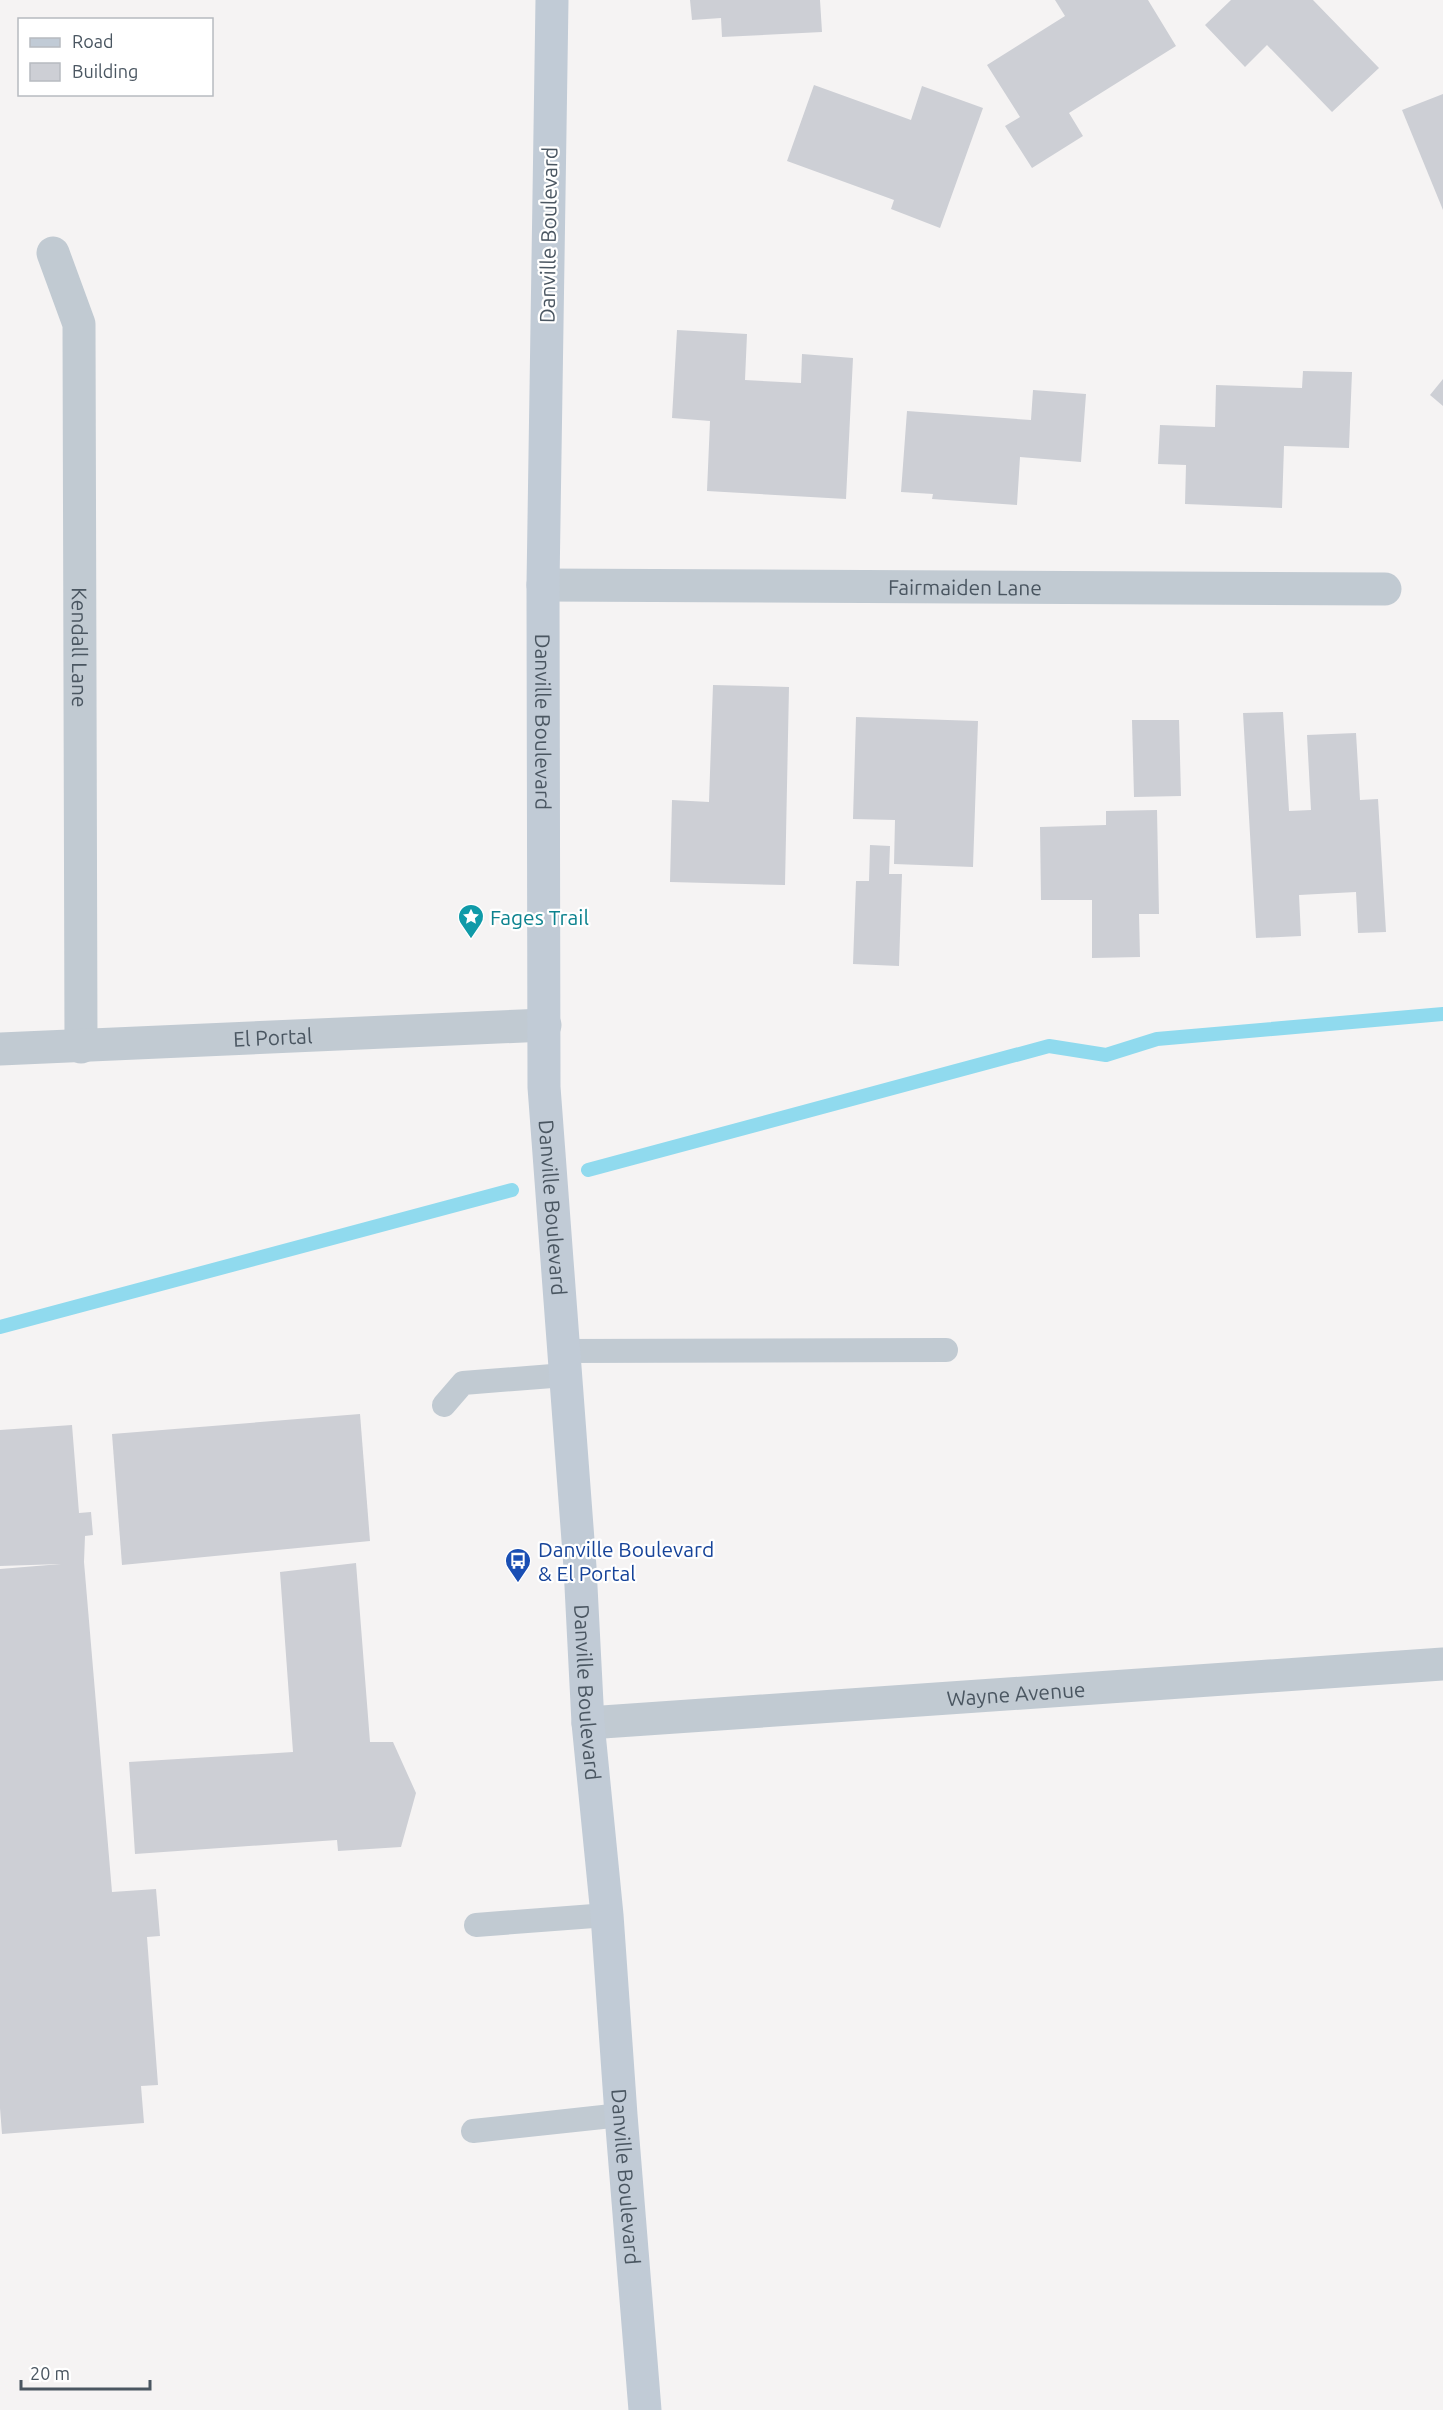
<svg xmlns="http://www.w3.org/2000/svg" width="1443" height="2410" viewBox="0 0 1443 2410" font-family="Ubuntu,sans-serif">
<rect width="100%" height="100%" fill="#f5f3f3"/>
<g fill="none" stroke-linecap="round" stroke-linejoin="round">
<g stroke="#90daee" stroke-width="14">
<path d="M588,1170l461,-124 57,9 51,-16 286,-25"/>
<path d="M0,1327l512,-137"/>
</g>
</g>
<g fill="#cdcfd5">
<path d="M690,0h130l2,32 -100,5 -1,-19 -29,2z"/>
<path d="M1055,0h93l28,46 -107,67 14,23 -51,32 -27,-42 15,-9 -33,-52 78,-49z"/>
<path d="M1231,0h82l66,68 -47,44 -65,-67 -22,22 -40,-42z"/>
<path d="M814,85l97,35 11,-34 61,22 -43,120 -49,-19 3,-9 -107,-39z"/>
<path d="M1443,94v116l-41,-100z"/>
<path d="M677,330l70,4 -2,46 56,3 1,-29 51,4 -7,141 -139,-8 3,-70 -38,-3z"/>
<path d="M1303,371l49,1 -3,76 -65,-2 -2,62 -97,-4 1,-39 -28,-1 2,-39 55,2 1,-42 86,3z"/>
<path d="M1443,379v27l-13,-11z"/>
<path d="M1033,390l53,4 -5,68 -61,-5 -3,48 -85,-6 1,-5 -32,-2 6,-81 124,9z"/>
<path d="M713,685l76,2 -4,198 -115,-3 2,-82 37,2z"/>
<path d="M1283,712l6,99 22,-1 -4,-75 49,-2 4,67 18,-1 8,133 -28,1 -2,-41 -57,3 2,41 -45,2 -13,-225z"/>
<path d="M856,717l122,4 -5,146 -79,-3 1,-44 -42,-1z"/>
<path d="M1132,720h47l2,76 -47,1z"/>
<path d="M1157,810l2,104h-20l1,43 -48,1v-58h-51l-1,-73 66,-2v-14z"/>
<path d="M870,845l20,1 -1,28h13l-3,92 -46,-2 3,-83h13z"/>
<path d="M360,1414l10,127 -248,24 -10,-131z"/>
<path d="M72,1425l7,88 12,-1 2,23 -8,1 -1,26 28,330 44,-3 4,47 -13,1 11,148 -17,1 3,37 -142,11 -2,-26v-539l61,-5 -61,2v-136z"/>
<path d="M356,1563l14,179h23l23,51 -15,54 -63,4 -1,-11 -202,14 -6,-92 164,-10 -13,-180z"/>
</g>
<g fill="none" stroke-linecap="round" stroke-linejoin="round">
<g stroke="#c1cad2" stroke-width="24">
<path d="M563,1351l383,-1"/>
<path d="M444,1405l19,-22 102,-8"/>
<path d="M476,1925l131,-10"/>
<path d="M473,2131l148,-16"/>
</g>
<g stroke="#c1cad2" stroke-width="33">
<path id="s1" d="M53,253l26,71 2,723"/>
<path id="s2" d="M543,585l842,4"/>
<path id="s3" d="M0,1049l545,-24"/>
<path id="s4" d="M588,1723l855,-59"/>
</g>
<path stroke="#c1cbd6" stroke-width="33" id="s5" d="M552,0l-9,585 1,502 36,480 8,156 19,192 14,200 24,295"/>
</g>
<defs>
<symbol id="sight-pin" viewBox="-11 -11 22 30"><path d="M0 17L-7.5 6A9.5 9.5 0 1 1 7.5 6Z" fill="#0f9aa8" stroke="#fff"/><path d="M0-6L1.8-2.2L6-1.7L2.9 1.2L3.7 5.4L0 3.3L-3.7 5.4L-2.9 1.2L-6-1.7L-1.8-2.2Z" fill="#fff"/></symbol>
<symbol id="bus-pin" viewBox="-11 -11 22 30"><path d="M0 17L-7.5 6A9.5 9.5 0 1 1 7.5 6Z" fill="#1a4fb4" stroke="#fff"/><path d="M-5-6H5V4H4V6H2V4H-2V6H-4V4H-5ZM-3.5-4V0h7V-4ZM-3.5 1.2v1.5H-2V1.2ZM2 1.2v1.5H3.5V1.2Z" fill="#fff"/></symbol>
</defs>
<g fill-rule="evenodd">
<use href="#sight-pin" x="456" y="902" width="30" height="40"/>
<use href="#bus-pin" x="503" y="1546" width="30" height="40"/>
</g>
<g text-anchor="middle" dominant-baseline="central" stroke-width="4.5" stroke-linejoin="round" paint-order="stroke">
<g font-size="21" fill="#4a5661" stroke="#fff">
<text transform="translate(548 235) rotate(-89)">Danville Boulevard</text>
<text stroke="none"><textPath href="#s2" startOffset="422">Fairmaiden Lane</textPath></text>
<text stroke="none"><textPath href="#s1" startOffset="399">Kendall Lane</textPath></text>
<text stroke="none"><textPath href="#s5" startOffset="722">Danville Boulevard</textPath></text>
<text stroke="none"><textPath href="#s3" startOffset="273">El Portal</textPath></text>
<text stroke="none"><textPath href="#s5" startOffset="1208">Danville Boulevard</textPath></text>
<text stroke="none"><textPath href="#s5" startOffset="1694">Danville Boulevard</textPath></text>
<text stroke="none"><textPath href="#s4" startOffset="429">Wayne Avenue</textPath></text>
<text stroke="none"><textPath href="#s5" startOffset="2180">Danville Boulevard</textPath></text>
</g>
<g font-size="21" fill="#0d838f" stroke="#fff" text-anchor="start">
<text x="490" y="917">Fages Trail</text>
</g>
<g font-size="21" fill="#164399" stroke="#fff" text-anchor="start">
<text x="538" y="1549">Danville Boulevard<tspan x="538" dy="24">&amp; El Portal</tspan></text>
</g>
</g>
<rect x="18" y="18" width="195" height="78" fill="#ffffff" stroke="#b7bbc0" stroke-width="1.5"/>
<rect x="30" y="38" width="30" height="9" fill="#c1cbd6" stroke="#b7bbc0" stroke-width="1.5"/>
<text x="72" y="48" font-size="18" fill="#4a5661">Road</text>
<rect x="30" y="63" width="30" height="18" fill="#cdcfd5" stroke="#b7bbc0" stroke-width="1.5"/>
<text x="72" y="78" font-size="18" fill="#4a5661">Building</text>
<path d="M21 2380v9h129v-9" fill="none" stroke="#4a5661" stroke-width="3"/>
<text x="30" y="2380" font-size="18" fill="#4a5661" stroke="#ffffff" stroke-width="4.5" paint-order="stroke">20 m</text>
</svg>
